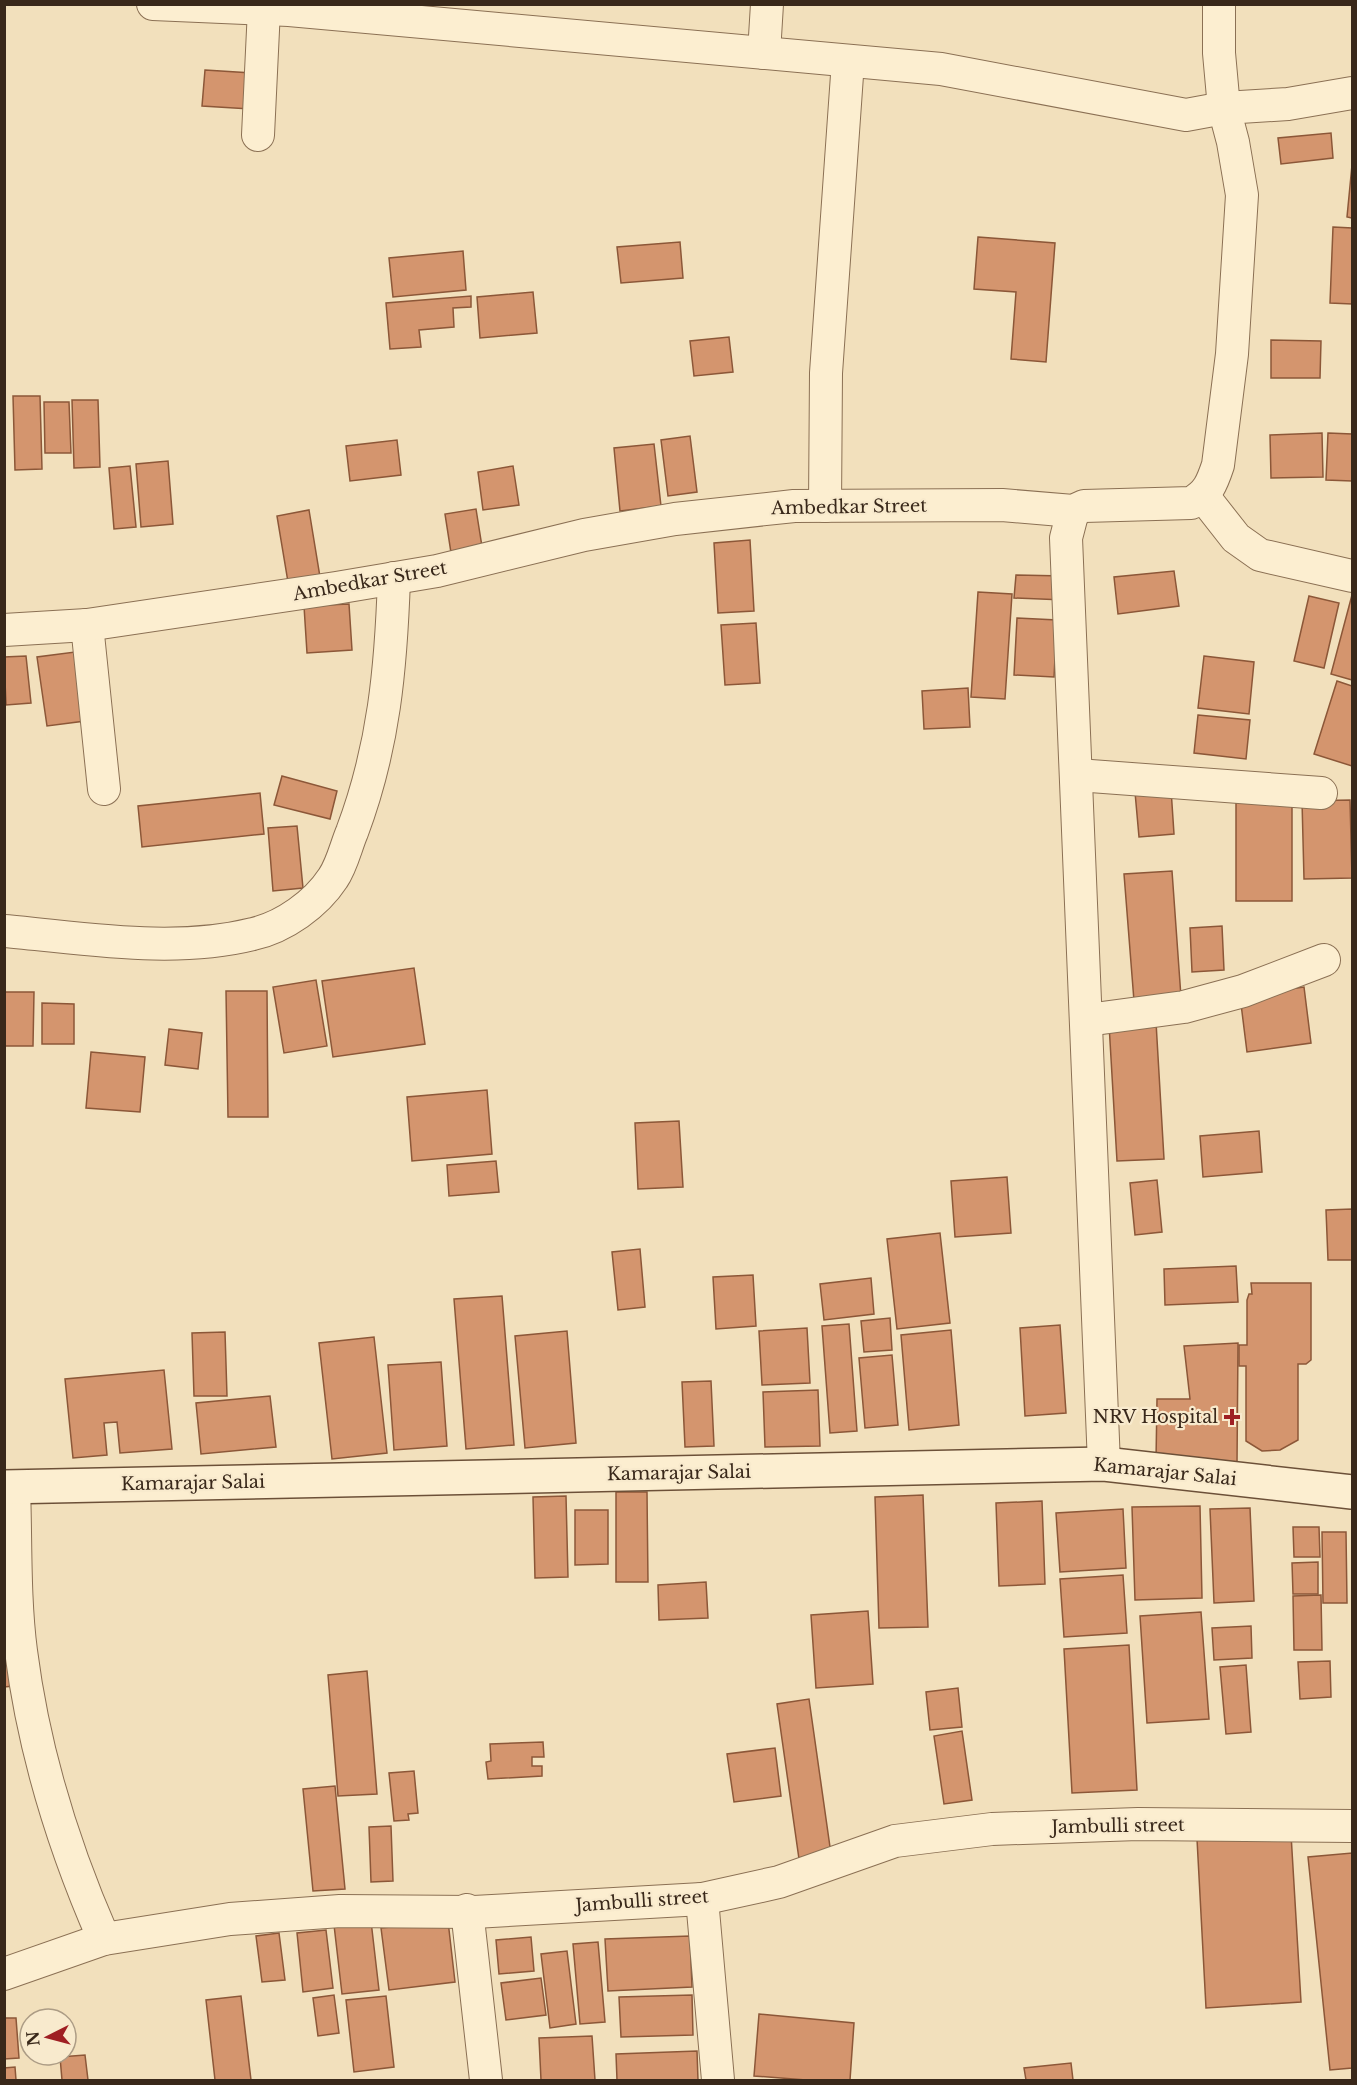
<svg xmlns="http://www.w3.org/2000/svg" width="1357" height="2085" viewBox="0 0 1357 2085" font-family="'Libre Baskerville',serif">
<rect width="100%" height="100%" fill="#f2e0bc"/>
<g fill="#d4956e" stroke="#8c5738" stroke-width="1.5">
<path d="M205,70l47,3 -2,36 -48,-3z"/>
<path d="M1331,133l2,25 -52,6 -3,-26z"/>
<path d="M1352,165v53l-5,-1z"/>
<path d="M1333,227l19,1v76l-22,-1z"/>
<path d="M978,237l77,6 -9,119 -35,-3 5,-67 -42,-3z"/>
<path d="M680,242l3,36 -62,5 -4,-36z"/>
<path d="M463,251l3,39 -73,7 -4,-39z"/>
<path d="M533,292l4,41 -57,5 -3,-41z"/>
<path d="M471,296v11l-18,1 1,19 -35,3 2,17 -31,2 -4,-46z"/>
<path d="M729,337l4,35 -39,4 -4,-35z"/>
<path d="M1271,340l50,1 -1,37h-49z"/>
<path d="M13,396h27l2,73 -27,1z"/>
<path d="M72,400h26l2,67 -26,1z"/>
<path d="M44,402h25l2,51h-26z"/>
<path d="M1322,433l1,44 -52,1 -1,-43z"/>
<path d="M1328,433l24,1v47l-26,-1z"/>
<path d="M690,436l7,56 -29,4 -7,-56z"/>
<path d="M397,440l4,35 -51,6 -4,-35z"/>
<path d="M654,444l7,62 -41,5 -6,-63z"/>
<path d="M168,461l5,63 -32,3 -5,-63z"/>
<path d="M130,466l6,61 -22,2 -5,-61z"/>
<path d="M513,466l6,39 -36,5 -5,-38z"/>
<path d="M476,509l7,44 -31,6 -7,-45z"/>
<path d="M309,510l11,67 -32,5 -11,-66z"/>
<path d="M750,540l4,71 -36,2 -4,-70z"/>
<path d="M1174,571l5,35 -61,8 -4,-37z"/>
<path d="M1016,575l48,1v24l-50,-2z"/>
<path d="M978,592l34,2 -7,105 -34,-2z"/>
<path d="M1352,595v85l-21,-6z"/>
<path d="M1309,596l30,7 -15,65 -30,-7z"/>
<path d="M349,604l3,46 -45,3 -3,-47z"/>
<path d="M1017,618l40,2 -3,57 -40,-2z"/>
<path d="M756,623l4,60 -35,2 -4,-60z"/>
<path d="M75,652l10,69 -38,5 -10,-69z"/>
<path d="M26,656l5,47 -25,2 -2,-48z"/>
<path d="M1204,656l50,6 -5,52 -51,-6z"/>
<path d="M1337,681l15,5v80l-38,-12z"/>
<path d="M968,688l2,39 -46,2 -2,-38z"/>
<path d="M1198,715l52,5 -4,39 -52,-6z"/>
<path d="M282,776l55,15 -7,28 -56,-14z"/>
<path d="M1171,789l3,45 -35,3 -4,-45z"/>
<path d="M260,793l4,41 -122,13 -4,-41z"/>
<rect x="1236" y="796" width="56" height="105"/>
<path d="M1350,800l2,78 -48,1 -2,-78z"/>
<path d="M297,826l6,62 -30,3 -5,-63z"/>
<path d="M1172,871l9,126 -47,4 -10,-127z"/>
<path d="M1222,926l2,44 -32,2 -2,-44z"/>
<path d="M414,968l11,76 -92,13 -11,-76z"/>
<path d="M316,980l11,66 -43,7 -11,-66z"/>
<path d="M1304,987l7,56 -64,9 -7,-56z"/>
<path d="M226,991h41l1,126h-40z"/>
<path d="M4,992h30l-1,54h-29z"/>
<path d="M42,1003l32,1v40h-32z"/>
<path d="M1156,1022l8,137 -47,2 -8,-137z"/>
<path d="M169,1029l33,4 -4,36 -33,-4z"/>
<path d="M91,1052l54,5 -5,55 -54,-4z"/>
<path d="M487,1090l5,64 -80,7 -5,-64z"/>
<path d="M679,1121l4,66 -45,2 -3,-66z"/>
<path d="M1259,1131l3,41 -59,5 -3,-41z"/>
<path d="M496,1161l3,31 -50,4 -2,-31z"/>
<path d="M1007,1177l4,56 -56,4 -4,-56z"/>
<path d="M1157,1180l5,52 -27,3 -5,-52z"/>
<path d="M1352,1209v51h-24l-2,-50z"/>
<path d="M940,1233l10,90 -53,6 -10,-90z"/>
<path d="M640,1249l5,58 -27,3 -6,-58z"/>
<path d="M1236,1266l2,36 -73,3 -1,-36z"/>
<path d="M753,1275l3,51 -40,3 -3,-52z"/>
<path d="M871,1278l3,36 -50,6 -4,-36z"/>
<path d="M1251,1283h60v77l-5,4h-8v76l-18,10 -18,1 -16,-10v-75h-7v-21h8v-45l2,-6h3z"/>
<path d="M502,1296l12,149 -48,4 -12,-150z"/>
<path d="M890,1318l2,32 -28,2 -3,-31z"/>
<path d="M849,1324l8,107 -27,2 -8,-107z"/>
<path d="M1060,1325l6,88 -41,3 -5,-88z"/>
<path d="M807,1328l3,55 -48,2 -3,-54z"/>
<path d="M951,1330l8,95 -50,5 -8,-95z"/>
<path d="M567,1331l9,112 -51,5 -10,-112z"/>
<path d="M225,1332l2,64h-33l-2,-63z"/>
<path d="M374,1337l13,116 -55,6 -13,-116z"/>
<path d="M1238,1343l-1,121 -81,-4 1,-61h33l-6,-53z"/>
<path d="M892,1355l6,70 -33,3 -6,-70z"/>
<path d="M441,1362l6,84 -53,4 -6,-85z"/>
<path d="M164,1370l8,79 -52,4 -3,-31 -13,1 3,32 -34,3 -8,-79z"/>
<path d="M711,1381l3,65 -29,1 -3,-65z"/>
<path d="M818,1390l2,56 -55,1 -2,-55z"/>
<path d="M270,1396l6,51 -75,7 -5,-51z"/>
<path d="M616,1492h31l1,90h-32z"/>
<path d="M923,1495l5,132 -49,1 -4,-131z"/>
<path d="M566,1496l2,81 -33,1 -2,-81z"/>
<path d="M1042,1501l3,83 -46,2 -3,-83z"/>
<path d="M1200,1506l2,92 -67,2 -3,-93z"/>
<path d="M1250,1508l4,93 -40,2 -4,-94z"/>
<path d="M1123,1509l3,59 -66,4 -4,-59z"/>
<path d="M575,1510h33v54l-33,1z"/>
<path d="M1293,1527h26l1,30h-26z"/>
<path d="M1322,1532h24l1,71h-24z"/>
<path d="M1318,1562v32h-25l-1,-31z"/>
<path d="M1123,1575l4,58 -63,4 -4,-58z"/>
<path d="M706,1582l2,36 -49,2 -1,-35z"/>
<path d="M1321,1595l1,55h-28l-1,-54z"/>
<path d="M868,1611l5,73 -57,4 -5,-73z"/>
<path d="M1201,1612l8,107 -62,4 -7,-107z"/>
<path d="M1251,1626l1,32 -38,2 -2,-32z"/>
<path d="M4,1642l10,44 -10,1z"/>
<path d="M1129,1645l8,145 -65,3 -8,-144z"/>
<path d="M1330,1661l1,36 -31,2 -2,-37z"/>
<path d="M1246,1665l5,67 -25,2 -6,-67z"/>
<path d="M367,1671l10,123 -39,2 -10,-121z"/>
<path d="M958,1688l4,39 -32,3 -4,-38z"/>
<path d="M809,1699l23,162 -32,5 -23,-162z"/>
<path d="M962,1731l10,69 -28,4 -10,-68z"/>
<path d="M543,1742l1,15h-12v9h10v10l-54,3 -2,-17 5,-1 -1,-17z"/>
<path d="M775,1748l6,48 -47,6 -7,-48z"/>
<path d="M414,1771l4,42 -10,1 1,6 -15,1 -5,-48z"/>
<path d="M335,1786l10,103 -32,2 -10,-102z"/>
<path d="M391,1826l2,55 -22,1 -2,-55z"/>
<path d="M1291,1834l10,168 -95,6 -9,-169z"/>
<path d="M1352,1853v215l-22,2 -22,-213z"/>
<path d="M371,1921l8,69 -37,4 -8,-69z"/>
<path d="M448,1921l7,61 -66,8 -8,-62z"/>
<path d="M326,1930l7,58 -30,4 -6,-59z"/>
<path d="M279,1933l6,47 -23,2 -6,-46z"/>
<path d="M690,1936l2,51 -84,4 -3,-52z"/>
<path d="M531,1937l3,34 -35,3 -3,-34z"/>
<path d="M598,1942l7,80 -25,2 -7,-80z"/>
<path d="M567,1951l9,73 -26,4 -9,-74z"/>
<path d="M541,1978l5,37 -40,5 -5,-37z"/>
<path d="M334,1995l5,38 -21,3 -5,-38z"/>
<path d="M692,1995l1,40 -72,2 -2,-40z"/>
<path d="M241,1996l10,84h-36l-9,-80z"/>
<path d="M386,1996l8,71 -40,5 -8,-72z"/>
<path d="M759,2014l95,9 -4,57h-44l-52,-4z"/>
<path d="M4,2018h12l3,40 -15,1z"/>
<path d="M592,2036l3,44h-54l-2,-42z"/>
<path d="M697,2051l1,29h-81l-1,-26z"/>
<path d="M85,2055l3,25h-26l-2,-23z"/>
<path d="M1071,2063l2,17h-47l-2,-12z"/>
<path d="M15,2067l1,13h-12v-12z"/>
</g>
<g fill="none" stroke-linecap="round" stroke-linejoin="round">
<defs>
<g id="street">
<path d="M153,4l136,6 652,59 245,46 38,-7 64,-4 64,-11"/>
<path d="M764,53l3,-49"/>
<path d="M258,135l6,-126"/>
<path d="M1203,496l33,42 24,17 92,21"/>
<path d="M825,506l1,-133 22,-312"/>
<path d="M1073,511l-7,27 38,926"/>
<path d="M87,625l17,164"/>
<path d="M4,630l83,-5 249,-37 101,-17 147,-36 91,-16 119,-13 208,-1 71,6 11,-5 107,-3c17,-9 21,-20 27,-38l14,-111 10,-159 -9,-53 -9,-34 -5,-55v-49"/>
<path d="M1077,775l244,18"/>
<path d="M4,931c81,7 169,23 249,3 31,-7 63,-30 80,-56 9,-13 13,-32 19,-46 32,-85 39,-164 42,-254"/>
<path d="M1087,1020l97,-13 59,-16 81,-31"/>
<path d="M14,1487c2,54 0,111 7,164 13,102 42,195 83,288"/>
<path d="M702,1899l16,181"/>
<path d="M467,1910l19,170"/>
<path d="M4,1974l100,-35 126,-20 110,-8 134,1 228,-13 77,-17 116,-41 97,-12 146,-5 214,2"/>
</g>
<path id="secondary" d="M4,1487l1100,-23 248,28"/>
</defs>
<use href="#street" stroke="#8b7054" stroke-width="34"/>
<use href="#secondary" stroke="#6c5038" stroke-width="36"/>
<use href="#street" stroke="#fceed0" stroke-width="32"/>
<use href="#secondary" stroke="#fceed0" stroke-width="33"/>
</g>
<path fill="#9f1f23" stroke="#f8eacd" stroke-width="2" d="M1229 1408h6v6h6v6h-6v6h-6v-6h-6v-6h6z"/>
<g text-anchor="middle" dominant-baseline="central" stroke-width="4.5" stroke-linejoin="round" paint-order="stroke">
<g font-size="18" fill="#39281a" stroke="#f8eacd">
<text transform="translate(849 507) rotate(-1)">Ambedkar Street</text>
<text transform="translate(370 581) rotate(-10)">Ambedkar Street</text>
<text transform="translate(1165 1472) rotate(6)">Kamarajar Salai</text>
<text transform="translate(679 1473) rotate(-1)">Kamarajar Salai</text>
<text transform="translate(193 1483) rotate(-1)">Kamarajar Salai</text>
<text transform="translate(1118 1826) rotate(-1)">Jambulli street</text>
<text transform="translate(642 1901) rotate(-4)">Jambulli street</text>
</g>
<g font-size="18" fill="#39281a" stroke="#f8eacd" text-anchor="end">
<text x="1218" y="1417">NRV Hospital</text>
</g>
</g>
<rect width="1357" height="2085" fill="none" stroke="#39281a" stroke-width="12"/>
<g transform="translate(48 2037) rotate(264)"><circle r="28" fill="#f8eacd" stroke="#ac9c85" stroke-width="1.5"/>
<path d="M0-4.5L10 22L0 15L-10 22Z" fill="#9f1f23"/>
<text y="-9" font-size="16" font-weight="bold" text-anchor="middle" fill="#39281a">N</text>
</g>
</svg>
